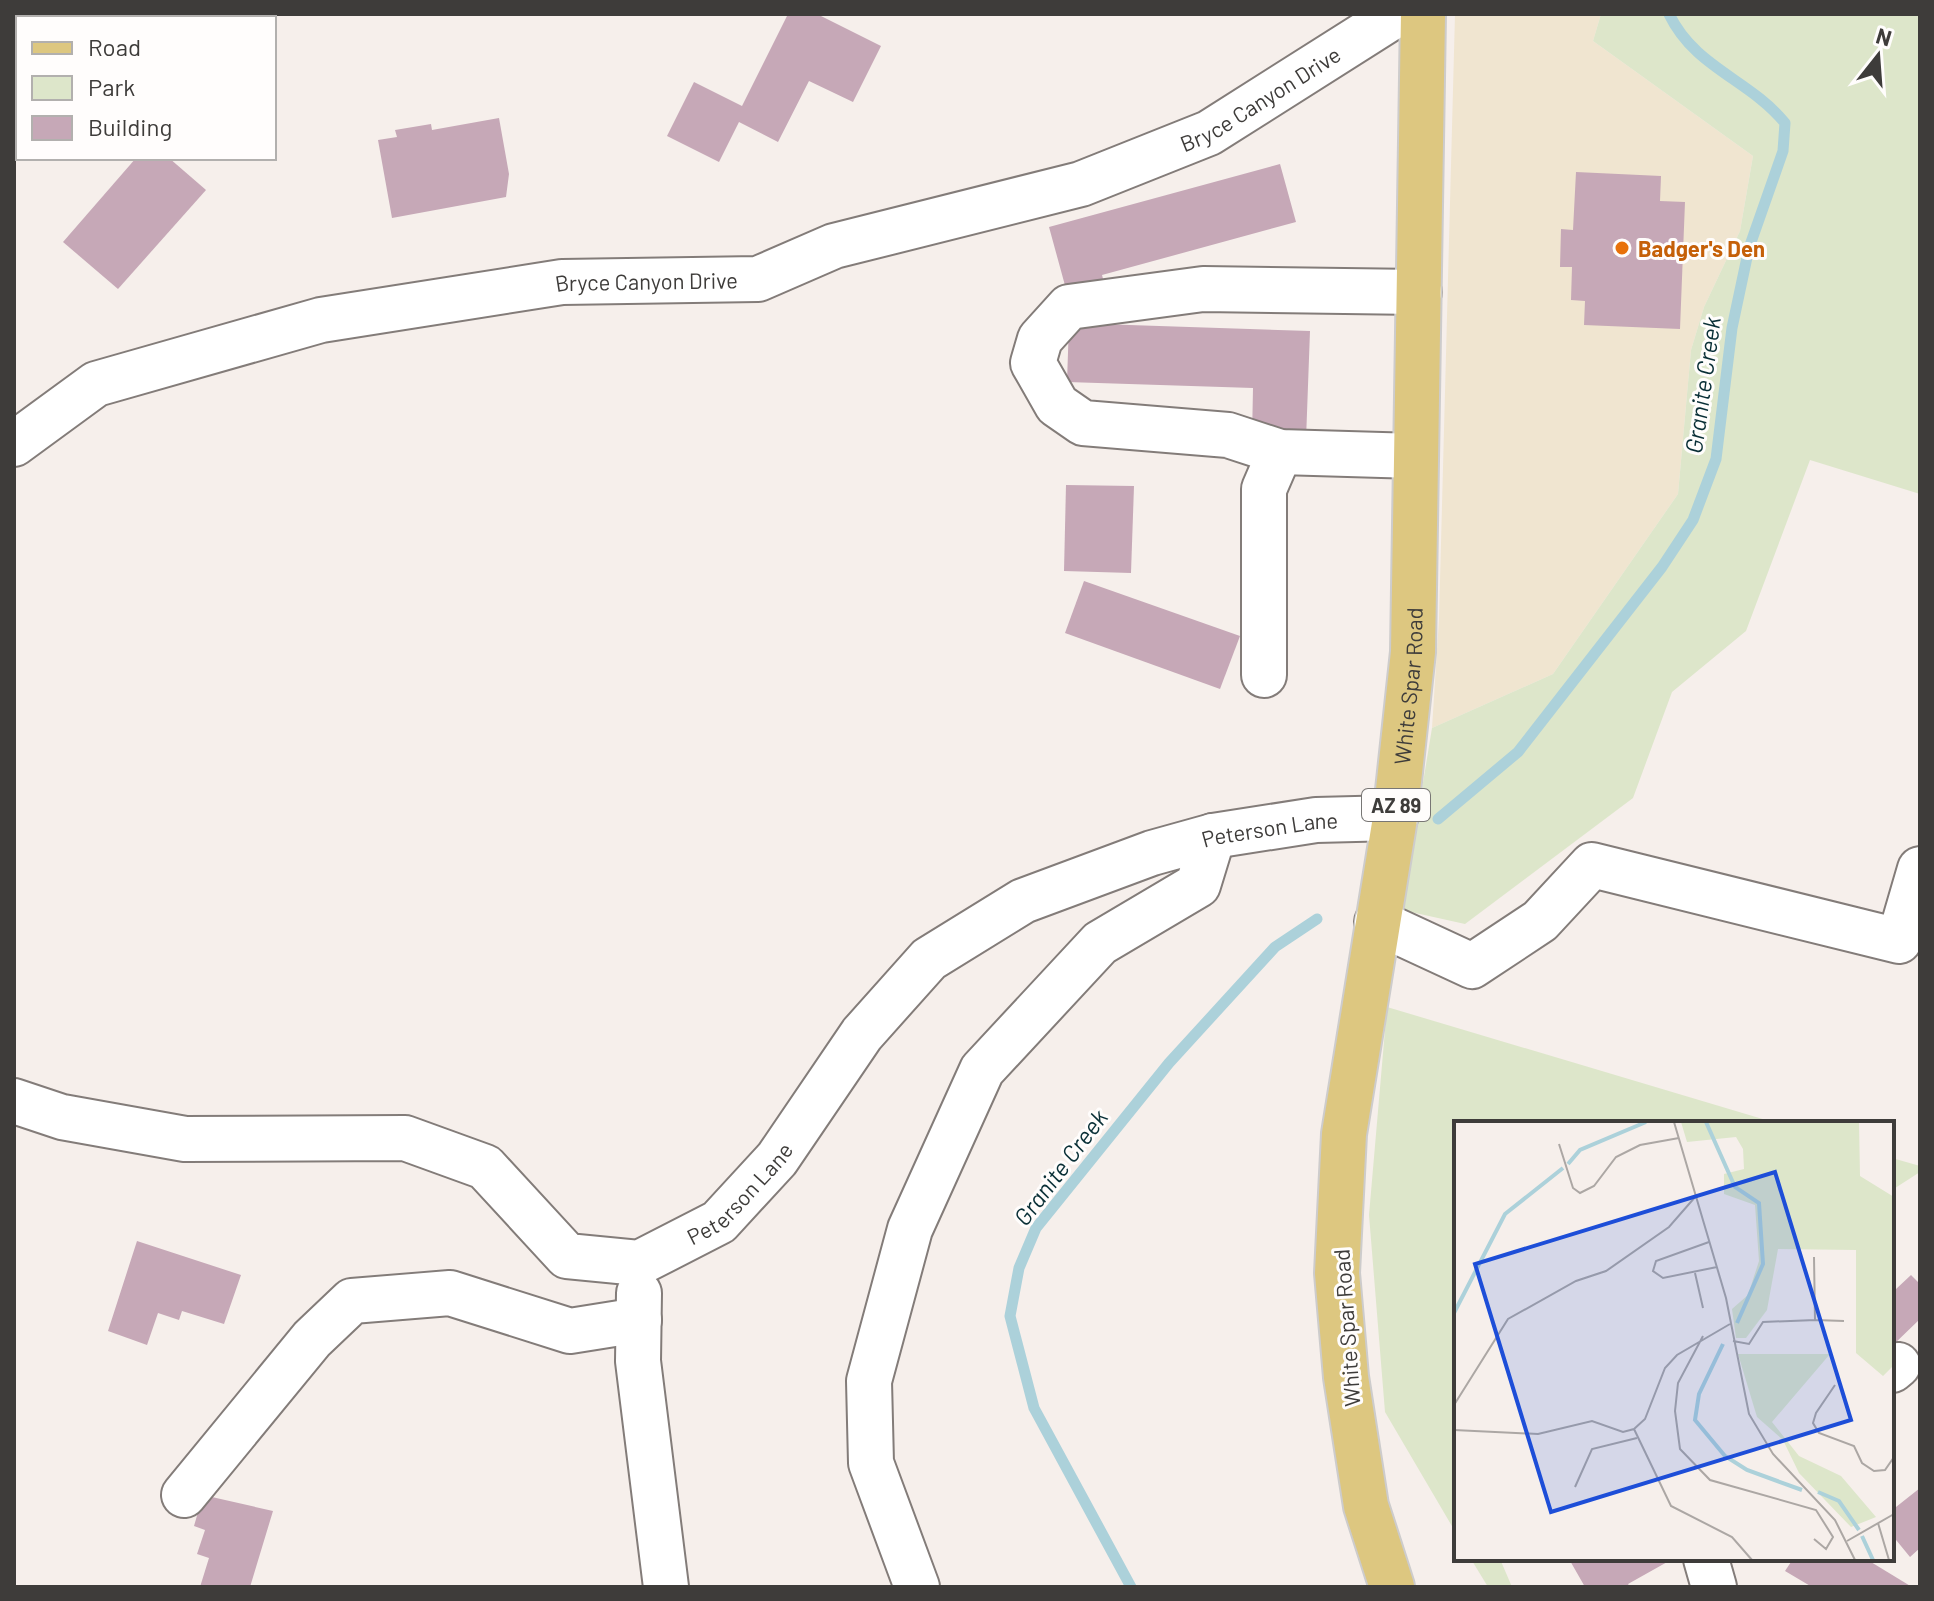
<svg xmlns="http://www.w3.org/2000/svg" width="1934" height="1601" viewBox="0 0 1934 1601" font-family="Barlow,sans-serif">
<rect width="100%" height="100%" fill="#f6efeb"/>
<path fill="#f0e5d0" d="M1455,14h146l-8,27 160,115 -13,75 -36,76 -13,43 -13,144 -125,180 -121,54 7,-109z"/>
<g fill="#dde6ca">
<path d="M1601,14h319v480l-110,-34 -64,171 -74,61 -39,106 -168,126 -63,-14 30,-182 121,-54 125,-180 13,-144 13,-43 36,-76 13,-75 -160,-115z"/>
<path d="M1387,1007l389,116h-320v410l-71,-121 -16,-197z"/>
<path d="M1892,1158l28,8v6l-28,18z"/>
<path d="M1471,1559h29l12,28h-24z"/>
</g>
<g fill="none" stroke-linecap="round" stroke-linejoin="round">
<g stroke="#acd1da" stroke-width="11">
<path d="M1438,819l80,-67 144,-185 31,-47 23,-61 16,-131 17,-80 34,-97 2,-28c-36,-44 -90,-55 -116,-109"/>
<path d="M1131,1587l-97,-179 -24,-92 9,-48 17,-40 133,-165 106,-116 42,-28"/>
</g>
</g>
<g fill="#c6a8b7">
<path d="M788,14h29l64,32 -28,56 -44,-21 -31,61 -39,-20 -20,40 -52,-26 27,-54 48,24z"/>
<path d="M499,118l10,56 -3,23 -114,21 -14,-78 19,-3 -2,-7 36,-6 1,6z"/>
<path d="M136,158h33l37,32 -88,99 -55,-47z"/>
<path d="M1280,164l16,58 -194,53 4,15 -37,10 -20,-73z"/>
<path d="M1576,172l85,4 -1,25 25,1 -5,127 -96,-4 1,-24 -14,-1 1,-33h-12l1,-38 12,1z"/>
<path d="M1069,323l241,8 -4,109 -54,-2 1,-50 -186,-6z"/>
<path d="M1066,485l68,1 -3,87 -67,-2z"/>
<path d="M1084,581l156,55 -20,53 -155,-56z"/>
<path d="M137,1241l104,34 -17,49 -42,-13 -3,9 -21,-7 -11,32 -39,-14z"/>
<path d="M1911,1275l9,9v35l-28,27v-59l3,3z"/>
<path d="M1920,1488v60l-10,9 -18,-22v-33l4,5z"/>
<path d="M203,1495l70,16 -23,76h-50l9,-29 -12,-4 8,-24 -11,-4z"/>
<path d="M1569,1559h99l1,2 -41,23 2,3h-45z"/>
<path d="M1793,1559h73l46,28h-100l-27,-16z"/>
</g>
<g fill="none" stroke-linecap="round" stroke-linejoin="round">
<defs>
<g id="minor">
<path id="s1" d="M14,444l82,-60 225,-64 241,-38 196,-3 76,-33 247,-62 128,-51 188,-119"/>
<path d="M1416,456l-136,-4 -52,-17 -145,-12 -26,-18 -24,-42 7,-24 29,-32 134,-18 216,3"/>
<path d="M1264,675v-186l16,-37"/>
<path d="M1377,922l95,44 68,-45 52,-56 307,76 21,-72"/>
<path id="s2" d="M14,1101l48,16 123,22 220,-1 80,29 82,89 72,7 80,-41 58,-63 85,-125 67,-75 94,-58 129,-48 61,-17 103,-16 79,-2"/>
<path d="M639,1293l-1,68 28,226"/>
<path d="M1892,1370l6,-5"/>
<path d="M184,1495l128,-156 40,-38 98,-8 120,38 69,-11"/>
<path d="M1706,1559l8,28"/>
<path d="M917,1587l-46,-124 -2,-82 41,-152 72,-159 118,-127 98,-58 15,-49"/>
</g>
<g id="major">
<path id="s3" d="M1392,1587l-26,-81 -20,-129 -9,-104 7,-139 51,-316 18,-166 10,-638"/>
</g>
</defs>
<use href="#minor" stroke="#837c79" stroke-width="48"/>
<use href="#major" stroke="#cdcccc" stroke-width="48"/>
<g stroke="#928d8b" stroke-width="5" stroke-dasharray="6 6" stroke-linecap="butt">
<path d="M105,18l3,-4"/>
<path d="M14,142l4,-6"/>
</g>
<use href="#minor" stroke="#fff" stroke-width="44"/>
<use href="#major" stroke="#ddc780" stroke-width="44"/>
</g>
<circle fill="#e8710a" stroke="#fffdfc" stroke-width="3" cx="1622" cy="248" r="8"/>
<g text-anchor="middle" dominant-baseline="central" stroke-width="6" stroke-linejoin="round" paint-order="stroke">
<rect fill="#fffdfc" stroke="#787674" stroke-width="2" x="1362" y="789" width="68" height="32" rx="6"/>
<g font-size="20" font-weight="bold" fill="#3e3c3a">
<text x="1396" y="805">AZ 89</text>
</g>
<g font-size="22" fill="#3e3c3a" stroke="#fffdfc">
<text stroke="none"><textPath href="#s1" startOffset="1312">Bryce Canyon Drive</textPath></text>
<text stroke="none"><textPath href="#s1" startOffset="664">Bryce Canyon Drive</textPath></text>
<text stroke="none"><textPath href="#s3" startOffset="912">White Spar Road</textPath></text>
<text stroke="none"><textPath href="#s2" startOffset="1470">Peterson Lane</textPath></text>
<text stroke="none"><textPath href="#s2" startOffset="798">Peterson Lane</textPath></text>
<text transform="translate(1346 1328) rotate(-94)">White Spar Road</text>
</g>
<g font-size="22" font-weight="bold" fill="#c56008" stroke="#fffdfc" text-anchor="start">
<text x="1638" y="248">Badger's Den</text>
</g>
<g font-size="24" font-style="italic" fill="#092f36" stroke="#fffdfc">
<text transform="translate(1702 385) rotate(-82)">Granite Creek</text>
<text transform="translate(1060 1167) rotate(-53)">Granite Creek</text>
</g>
</g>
<g transform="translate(1454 1121)">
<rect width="440" height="440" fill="#f6efeb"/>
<path d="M227,1h178l1,54 34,21v168l-11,11 -27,-23v-103l-78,-1 -11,61 -21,28h-10l-4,-29 16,-14 11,-34 -4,-56 -31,-11v-20l20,-5 -1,-20 -7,-12 -49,5zM284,233h92l-58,68 27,34 42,20 35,41 -25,10 -52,-54 -16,-33 -26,-23z" fill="#dde6ca"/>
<path fill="none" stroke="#acd1da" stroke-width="4" d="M252,1l29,65 24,16 4,61 -26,59M114,43l12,-14 66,-28M0,192l51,-99 58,-46M269,223l-24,50 -4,26 30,36 22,14 55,20M364,371l21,9 20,29M408,415l11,24"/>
<path fill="none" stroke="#aca7a4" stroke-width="2" d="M220,1l52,176 23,116 24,40 62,66 20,40M105,23l14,44 7,5 14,-7 22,-29 24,-12 39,-7M255,121l-53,19 -3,10 10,7 54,-11M241,152l8,35M361,199l29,1M249,215l-25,47 -3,28 5,38 30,31 106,30 17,27 -7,12 -12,-10M279,220l16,3 14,-22 52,-2 -1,-63M381,264l-19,28 -3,10 6,10 35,13 8,17 12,8 11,-1 9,-13M0,284l54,-86 68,-38 30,-10 63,-44 27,-31M180,308l37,77 61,31 20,23M0,309l84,4 54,-13 31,11 11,-3 11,-10 20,-51 12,-13 53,-31M121,366l17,-38 45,-11M424,402l11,37M393,420l47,-27"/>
<path fill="#1d4ed8" fill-opacity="0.15" stroke="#1d4ed8" stroke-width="4" d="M321,51l76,248 -300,92 -76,-248z"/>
<rect width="440" height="440" fill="none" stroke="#3e3c3a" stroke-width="4"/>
</g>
<rect width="1934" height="1601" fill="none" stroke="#3e3c3a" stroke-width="32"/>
<rect x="16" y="16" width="260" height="144" fill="#fffdfc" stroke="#b2b0ae" stroke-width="2"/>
<rect x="32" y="42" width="40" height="12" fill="#ddc780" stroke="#b2b0ae" stroke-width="2"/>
<text x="88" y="56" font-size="24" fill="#3e3c3a">Road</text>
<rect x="32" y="76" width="40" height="24" fill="#dde6ca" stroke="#b2b0ae" stroke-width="2"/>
<text x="88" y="96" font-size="24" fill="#3e3c3a">Park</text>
<rect x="32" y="116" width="40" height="24" fill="#c6a8b7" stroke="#b2b0ae" stroke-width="2"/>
<text x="88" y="136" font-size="24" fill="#3e3c3a">Building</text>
<g transform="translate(1878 56) rotate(17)" stroke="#fffdfc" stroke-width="6" paint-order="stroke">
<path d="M0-6L14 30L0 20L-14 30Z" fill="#3e3c3a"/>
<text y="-12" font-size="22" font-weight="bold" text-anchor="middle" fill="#3e3c3a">N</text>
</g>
</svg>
